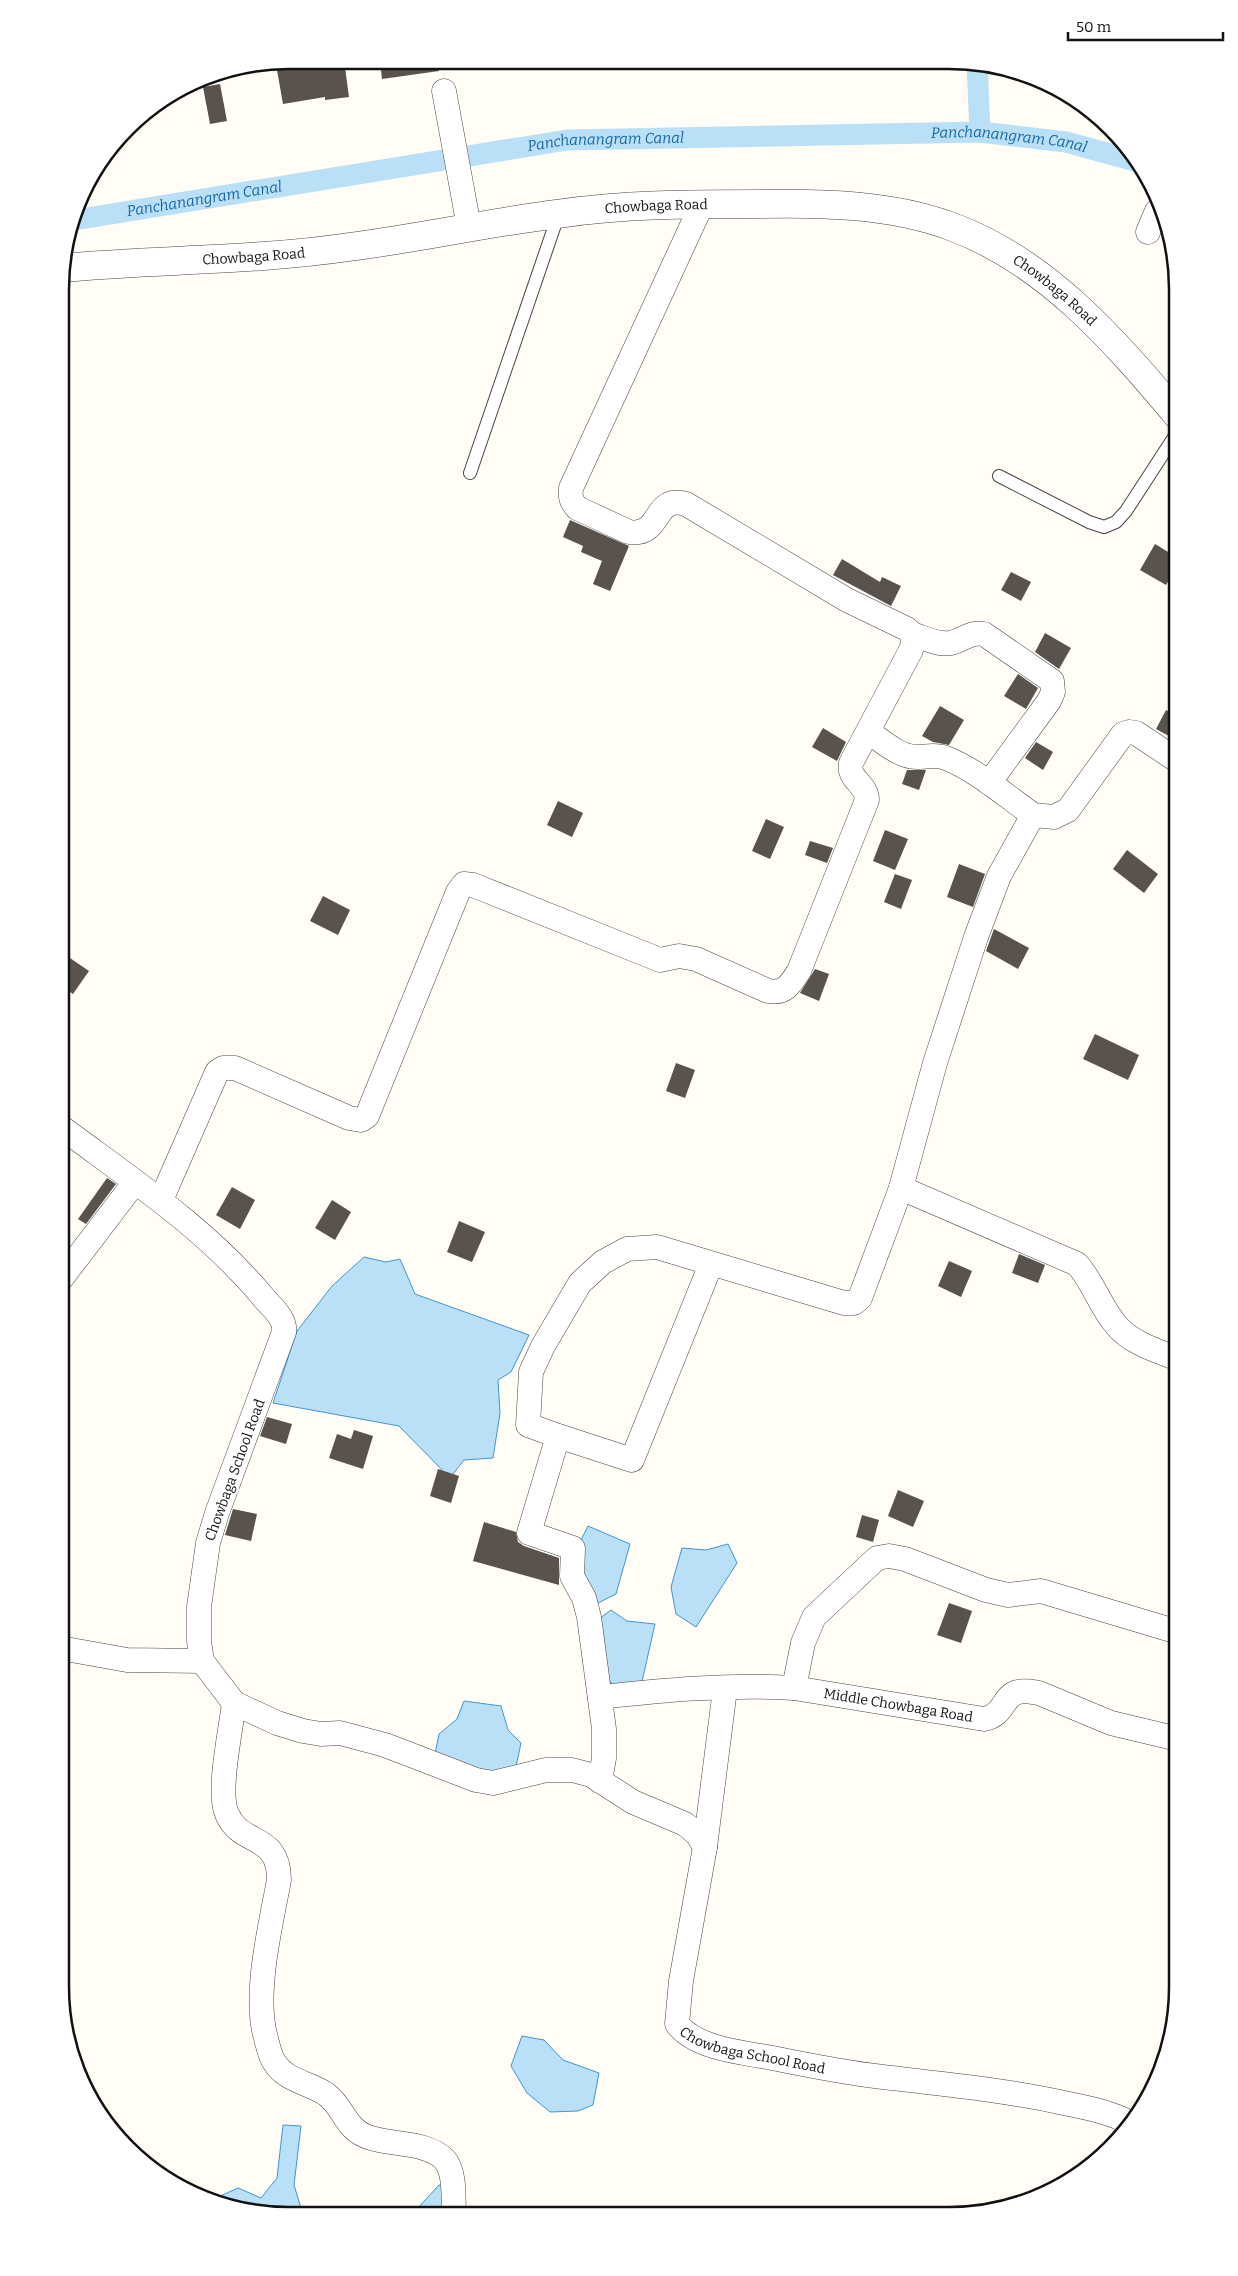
<svg xmlns="http://www.w3.org/2000/svg" width="1238" height="2276" viewBox="0 0 1238 2276" font-family="Bitter,serif">
<rect width="100%" height="100%" fill="#fffdf5"/>
<g fill="#b9e0f7" stroke="#3f96cf">
<path d="M364,1257l22,5 14,-3 15,35 114,41 -18,37 -13,8 2,33 -7,45 -29,2 -14,18 -51,-52 -126,-23 24,-72 35,-45z"/>
<path d="M588,1526l42,18 -14,50 -20,10 -21,-52z"/>
<path d="M728,1544l9,19 -41,64 -20,-13 -5,-27 11,-39 24,2z"/>
<path d="M611,1610l16,11 28,3 -14,62 -22,9 -21,-32 -3,-41z"/>
<path d="M464,1701l37,5 7,24 13,13 -7,33 -26,10 -53,-32 4,-20 18,-15z"/>
<path d="M522,2036l22,4 19,20 36,13 -6,32 -15,6 -28,1 -23,-19 -16,-27z"/>
<path d="M283,2125l18,1 -7,59 7,23 -1,6h-41l-50,-13 29,-13 23,10 16,-20z"/>
<path d="M439,2185l11,1 3,29 -37,-1v-4z"/>
</g>
<g fill="none" stroke-linecap="round" stroke-linejoin="round">
<g stroke="#b9e0f7" stroke-width="21">
<path d="M977,64l3,68"/>
<path id="s1" d="M74,220l493,-80 413,-8 86,10 73,20"/>
</g>
</g>
<g fill="#5a524d">
<path d="M344,60l5,37 -24,3v-3l-42,7 -6,-34z"/>
<path d="M380,61h58l1,10 -57,8z"/>
<path d="M220,84l7,37 -17,3 -7,-37z"/>
<path d="M570,520l59,26 -19,45 -17,-7 9,-23 -21,-9 2,-6 -20,-9z"/>
<path d="M1155,544l23,14v6l-12,21 -26,-15z"/>
<path d="M842,559l38,23 2,-5 19,9 -10,20 -58,-31z"/>
<path d="M1011,572l20,10 -10,19 -20,-11z"/>
<path d="M1045,633l26,15 -12,21 -24,-17z"/>
<path d="M1018,674l20,14 -12,21 -22,-13z"/>
<path d="M940,706l24,14 -15,25 -16,-3 -11,-6z"/>
<path d="M1166,710l12,7v24l-22,-12z"/>
<path d="M823,728l23,14 -9,19 -25,-14z"/>
<path d="M1036,742l17,10 -10,18 -18,-12z"/>
<path d="M907,770h19l-7,20 -17,-6z"/>
<path d="M558,801l25,12 -11,24 -25,-12z"/>
<path d="M766,819l18,8 -14,32 -18,-8z"/>
<path d="M885,830l23,9 -13,31 -22,-9z"/>
<path d="M810,841l23,7 -6,15 -22,-8z"/>
<path d="M1127,850l31,24 -14,19 -31,-24z"/>
<path d="M959,864l26,10 -12,33 -26,-10z"/>
<path d="M895,874l17,6 -11,29 -17,-7z"/>
<path d="M323,896l27,14 -12,25 -28,-14z"/>
<path d="M994,929l35,19 -11,21 -32,-18z"/>
<path d="M67,956l22,15 -16,23 -12,-8v-22z"/>
<path d="M815,969l14,5 -10,27 -19,-8z"/>
<path d="M1095,1034l44,21 -11,25 -45,-21z"/>
<path d="M676,1063l19,7 -10,28 -19,-7z"/>
<path d="M107,1178l9,6 -30,40 -8,-5z"/>
<path d="M232,1187l23,13 -15,29 -24,-14z"/>
<path d="M332,1200l19,12 -16,28 -20,-12z"/>
<path d="M459,1221l26,11 -13,30 -25,-10z"/>
<path d="M1019,1254l26,11 -7,18 -26,-10z"/>
<path d="M949,1261l23,10 -11,26 -23,-11z"/>
<path d="M267,1417l25,7 -6,20 -26,-8z"/>
<path d="M354,1430l19,6 -10,33 -34,-11 8,-24 14,5z"/>
<path d="M438,1469l21,7 -8,27 -21,-7z"/>
<path d="M898,1490l26,11 -11,26 -25,-11z"/>
<path d="M233,1509l24,5 -6,27 -26,-6z"/>
<path d="M862,1515l17,5 -6,22 -17,-5z"/>
<path d="M484,1522l32,10 2,10 6,4 35,12v27l-86,-24z"/>
<path d="M949,1603l23,8 -11,32 -24,-8z"/>
</g>
<g fill="none" stroke-linecap="round" stroke-linejoin="round">
<defs>
<g id="service">
<path d="M470,473l89,-260"/>
<path d="M999,476l90,46 15,5 12,-5 10,-11 52,-80"/>
</g>
<g id="minor">
<path d="M444,91l25,136"/>
<path d="M1148,232l9,-21 6,-2"/>
<path d="M912,634c13,4 29,13 42,8 12,-4 16,-10 30,-8l68,47 1,11 -4,9 -60,82"/>
<path d="M869,732c13,9 31,25 47,25 11,0 19,-3 30,1 32,13 60,38 87,57l21,2 14,-7 55,-76 6,-2 7,1 42,28"/>
<path id="s2" d="M61,1127c71,53 146,102 203,171 8,10 22,20 20,34l-67,181 -9,30 -9,64v34l3,20 32,42 43,20 26,8 18,3 19,-1 45,12 91,35 17,3 53,-13h26l19,5 42,27 52,22 12,10 8,13 -24,134 -4,43c19,24 61,28 90,33 39,8 77,16 116,20 61,7 121,13 181,26 23,5 47,9 68,21"/>
<path d="M901,1188l176,76c17,19 23,43 40,62 14,17 41,25 61,33"/>
<path d="M161,1200l56,-128 6,-4h12l114,50 12,2 6,-4 91,-224 6,-8 9,1 187,75 19,-4 17,3 72,32c17,3 22,-6 31,-20l68,-171c0,-17 -20,-20 -16,-37l60,-113c3,-10 3,-14 -4,-21l-60,-29 -161,-96c-34,-10 -23,33 -57,28l-52,-24c-6,-7 -7,-11 -6,-20l131,-284"/>
<path d="M61,1279l74,-97"/>
<path d="M558,1436l74,24 79,-196"/>
<path d="M60,1648l67,12 75,1"/>
<path d="M794,1688l9,-45 11,-26 63,-59 12,-2 16,3 81,31 22,5 33,-4 137,41"/>
<path id="s3" d="M600,1697c64,-7 130,-13 194,-9l190,31c21,-4 18,-23 34,-27 6,-2 15,0 21,1l72,30 67,16"/>
<path d="M234,1703c-3,27 -17,89 -7,111 14,33 52,18 52,66 -8,44 -26,115 -13,158 2,8 4,19 9,25 11,18 35,20 51,31 20,15 18,36 45,44 22,7 56,4 73,21 12,13 9,40 10,56"/>
<path d="M600,1781l4,-23v-29l-15,-112 -5,-19 -12,-22 1,-28 -44,-15 29,-97 -30,-11 3,-53 12,-26 37,-63 23,-21 24,-13 30,-2 187,56h10l6,-5 41,-110 34,-125 41,-126 23,-61 34,-61"/>
<path d="M705,1847l20,-158"/>
</g>
<g id="tertiary">
<path id="s4" d="M62,268c96,-9 192,-7 287,-21 70,-9 138,-24 208,-33 67,-10 135,-10 203,-10 63,-1 130,0 190,22 95,34 165,115 228,190"/>
</g>
</defs>
<use href="#service" stroke="#444" stroke-width="14"/>
<use href="#minor" stroke="#444" stroke-width="25"/>
<use href="#tertiary" stroke="#444" stroke-width="29"/>
<use href="#service" stroke="#fff" stroke-width="12"/>
<use href="#minor" stroke="#fff" stroke-width="24"/>
<use href="#tertiary" stroke="#fff" stroke-width="28"/>
</g>
<g text-anchor="middle" dominant-baseline="central" stroke-width="5" stroke-linejoin="round" paint-order="stroke">
<g font-size="14" fill="#111" stroke="#fff">
<text stroke="none"><textPath href="#s4" startOffset="598">Chowbaga Road</textPath></text>
<text stroke="none"><textPath href="#s4" startOffset="192">Chowbaga Road</textPath></text>
<text stroke="none"><textPath href="#s4" startOffset="1018">Chowbaga Road</textPath></text>
<text transform="translate(235 1470) rotate(-70)">Chowbaga School Road</text>
<text stroke="none"><textPath href="#s3" startOffset="300">Middle Chowbaga Road</textPath></text>
<text stroke="none"><textPath href="#s2" startOffset="1475">Chowbaga School Road</textPath></text>
</g>
<g font-size="15" font-style="italic" fill="#1768a6" stroke="#fff">
<text stroke="none"><textPath href="#s1" startOffset="942">Panchanangram Canal</textPath></text>
<text stroke="none"><textPath href="#s1" startOffset="538">Panchanangram Canal</textPath></text>
<text stroke="none"><textPath href="#s1" startOffset="132">Panchanangram Canal</textPath></text>
</g>
</g>
<path d="M0 0H1238V2276H0ZM289 69H949A220 220 0 0 1 1169 289V1987A220 220 0 0 1 949 2207H289A220 220 0 0 1 69 1987V289A220 220 0 0 1 289 69Z" fill="#fff" fill-rule="evenodd"/>
<path fill="none" stroke="#111" stroke-width="2.5" d="M289 69H949A220 220 0 0 1 1169 289V1987A220 220 0 0 1 949 2207H289A220 220 0 0 1 69 1987V289A220 220 0 0 1 289 69Z"/>
<path d="M1068 32v8h155v-8" fill="none" stroke="#111111" stroke-width="2.5"/>
<text x="1076" y="32" font-size="15" fill="#111111" stroke="#ffffff" stroke-width="4" paint-order="stroke">50 m</text>
</svg>
